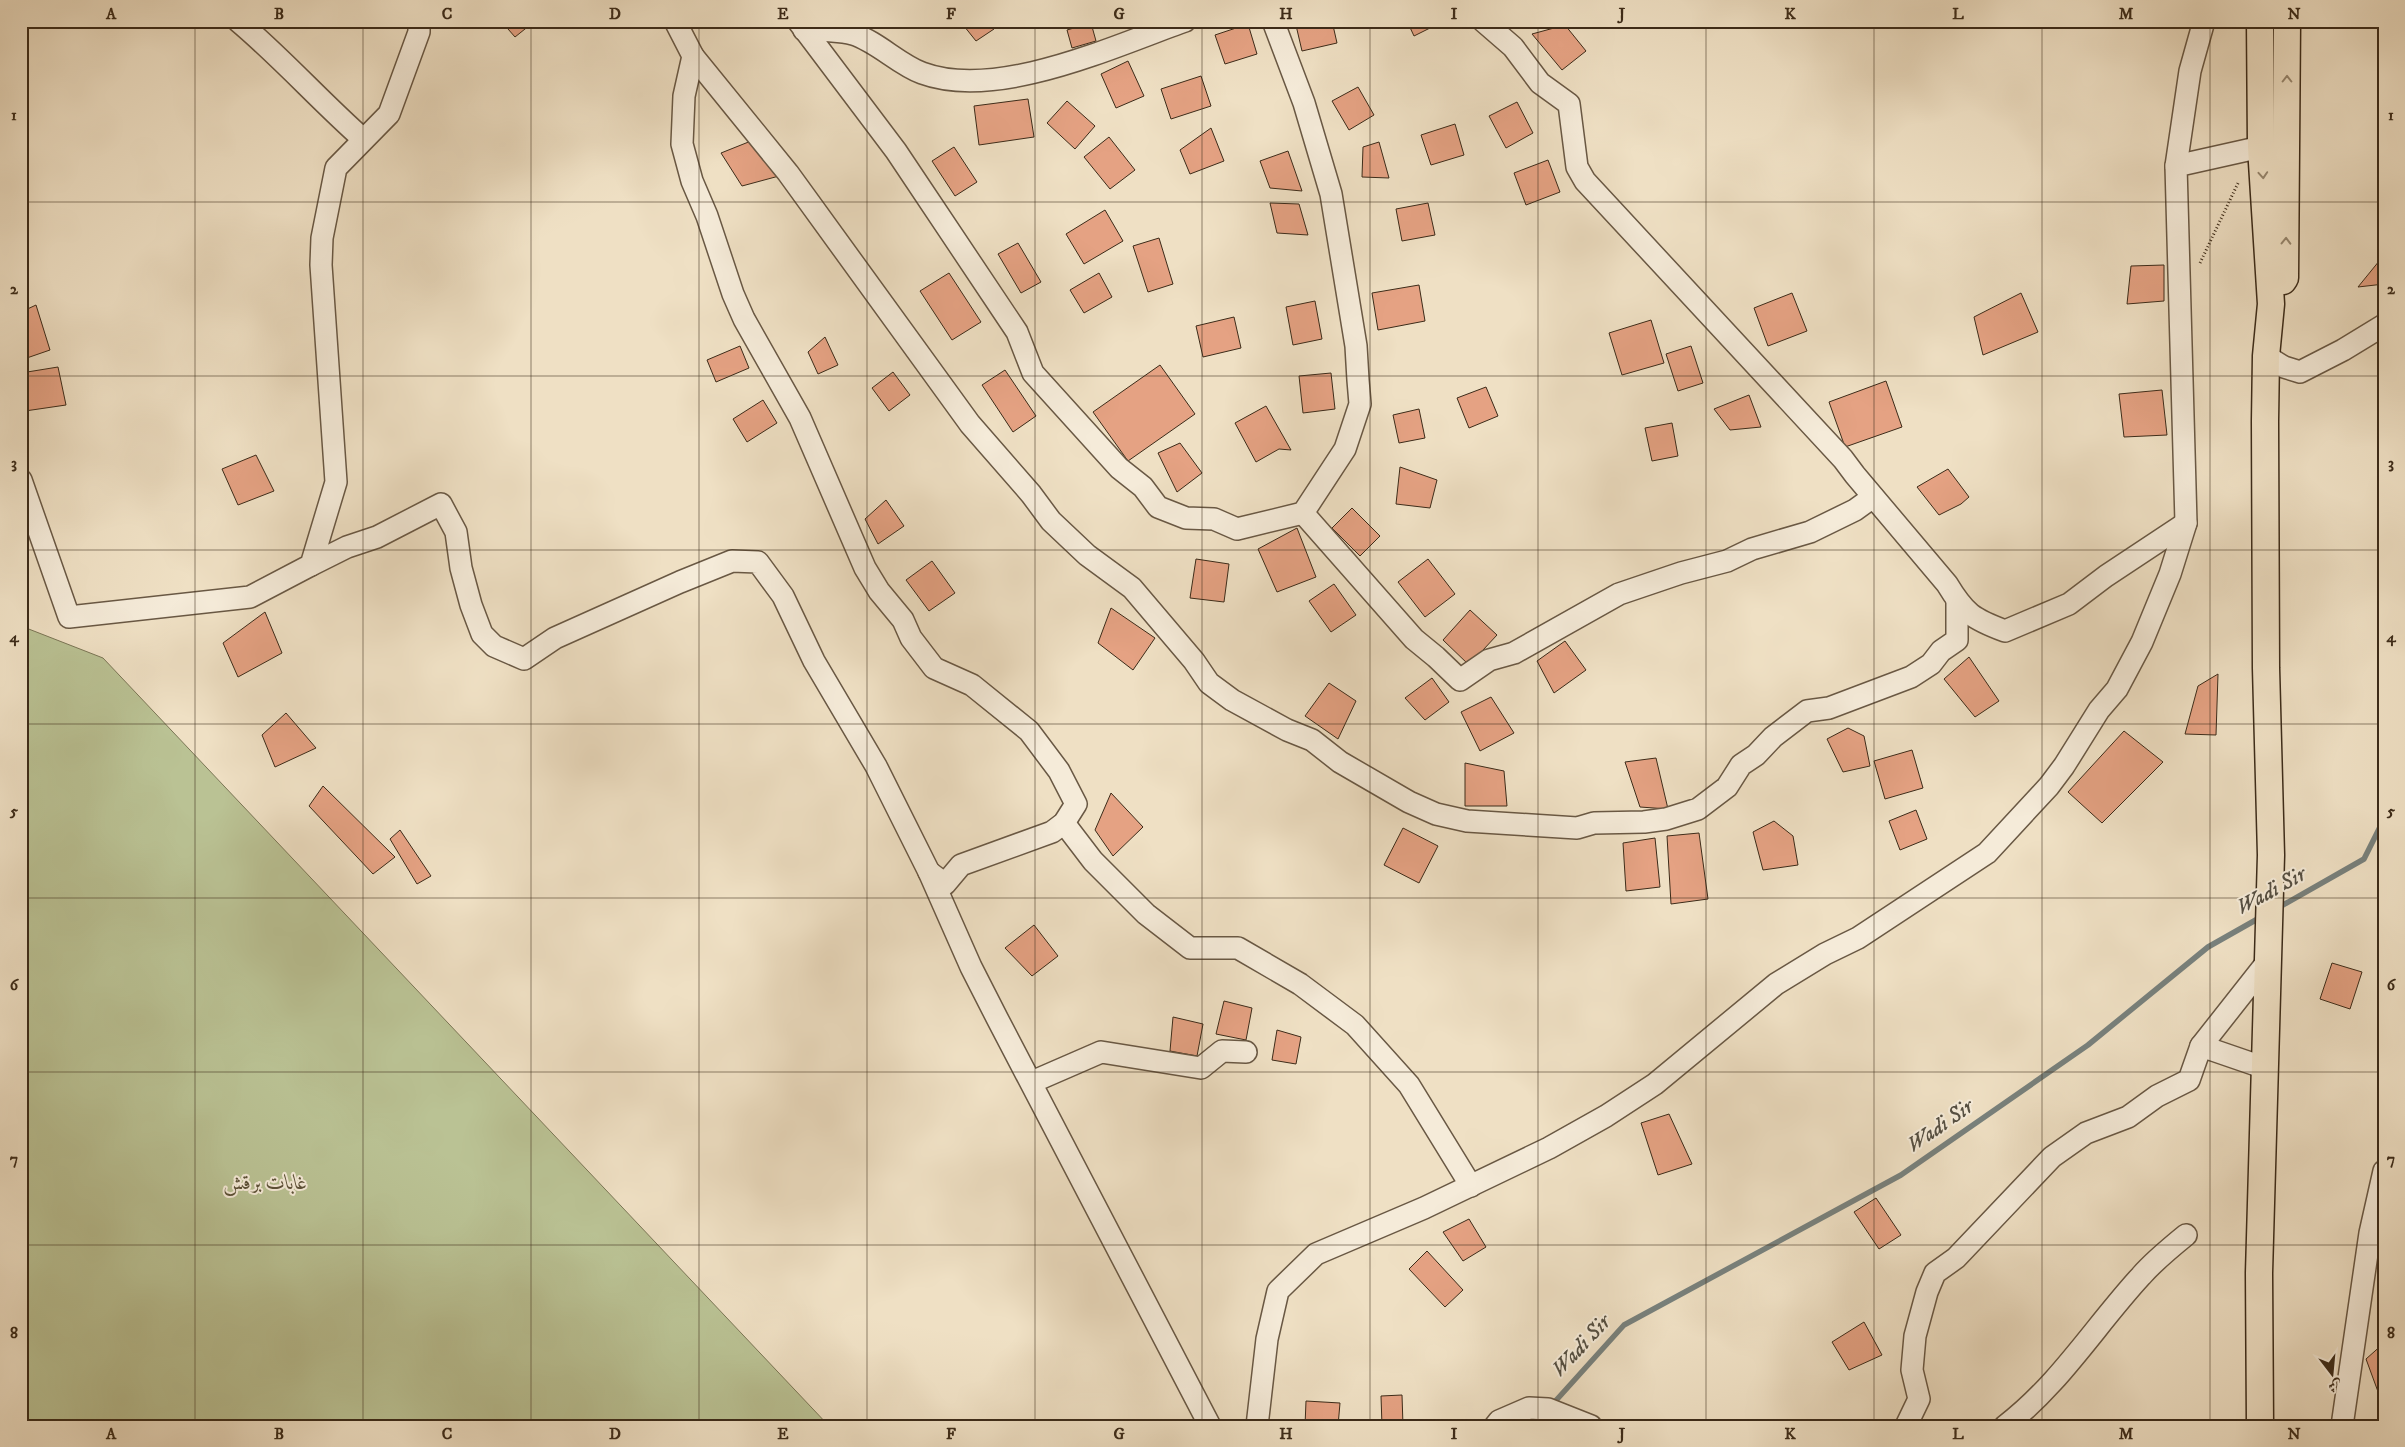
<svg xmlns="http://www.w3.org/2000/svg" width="2405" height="1447" viewBox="0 0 2405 1447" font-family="'IM FELL DW Pica',Amiri,serif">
<rect width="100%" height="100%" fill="#efe0c4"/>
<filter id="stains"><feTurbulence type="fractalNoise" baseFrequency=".004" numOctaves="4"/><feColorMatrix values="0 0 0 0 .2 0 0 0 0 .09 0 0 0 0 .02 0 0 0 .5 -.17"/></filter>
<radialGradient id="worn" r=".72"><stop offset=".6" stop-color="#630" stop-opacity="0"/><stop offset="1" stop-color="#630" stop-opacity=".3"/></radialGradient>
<path fill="#bac294" stroke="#7b7656" d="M21,626l82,32 726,768h-808z"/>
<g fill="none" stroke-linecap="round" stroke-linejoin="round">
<g stroke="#78817d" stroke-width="5.5">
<path d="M2276,909l88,-50 20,-40"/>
<path d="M1551,1406l73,-81 277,-150 187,-130 120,-98 53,-30"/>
</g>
</g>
<g fill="#e5a283" stroke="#3c2b19">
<path d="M501,21h34l-20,16z"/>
<path d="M960,21h29l5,8 -18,12z"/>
<path d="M1295,21h37l5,22 -35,8z"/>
<path d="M1407,21h30l1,3 -24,12z"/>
<path d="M1091,23l5,18 -24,7 -5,-18z"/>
<path d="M1248,24l9,30 -32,10 -10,-29z"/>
<path d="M1565,25l21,26 -24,19 -30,-36z"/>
<path d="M1128,61l16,35 -28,12 -15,-34z"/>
<path d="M1201,76l10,30 -40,13 -10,-30z"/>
<path d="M1358,87l16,28 -25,15 -17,-29z"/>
<path d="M1028,99l6,38 -55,8 -5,-39z"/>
<path d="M1067,101l28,25 -20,23 -28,-26z"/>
<path d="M1517,102l16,31 -27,15 -17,-32z"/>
<path d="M1455,124l9,31 -33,10 -10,-30z"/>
<path d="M1211,128l13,33 -34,13 -10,-24z"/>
<path d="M1109,137l26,33 -25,19 -26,-32z"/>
<path d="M751,141l28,35 -37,10 -21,-33z"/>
<path d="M1379,142l10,36 -27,-1 1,-30z"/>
<path d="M954,147l23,35 -22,14 -23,-35z"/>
<path d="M1288,151l14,40 -32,-3 -10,-27z"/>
<path d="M1548,160l12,32 -34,13 -12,-32z"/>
<path d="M1270,203l29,1 9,31 -31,-2z"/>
<path d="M1428,203l7,32 -33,6 -6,-32z"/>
<path d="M1105,210l18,31 -39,23 -18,-30z"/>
<path d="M1159,238l14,46 -25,8 -15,-46z"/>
<path d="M1018,243l23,39 -20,11 -23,-39z"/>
<path d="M2384,255v29l-26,3z"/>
<path d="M2164,265v36l-37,3 4,-38z"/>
<path d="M949,273l32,49 -29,18 -32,-49z"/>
<path d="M1099,273l13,24 -28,16 -14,-23z"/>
<path d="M1419,285l6,36 -47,9 -6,-37z"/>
<path d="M1792,293l15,38 -39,15 -14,-38z"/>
<path d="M2021,293l17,39 -55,23 -9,-38z"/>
<path d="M1315,301l7,38 -29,6 -7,-38z"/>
<path d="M36,305l14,45 -29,10v-48z"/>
<path d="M1234,317l7,31 -38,9 -7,-31z"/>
<path d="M1651,320l13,43 -42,12 -13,-42z"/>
<path d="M825,337l13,28 -20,9 -10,-22z"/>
<path d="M740,346l9,22 -33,14 -9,-22z"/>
<path d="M1691,346l12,37 -25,8 -12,-37z"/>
<path d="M1160,365l35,49 -67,47 -35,-49z"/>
<path d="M58,367l8,38 -41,6 -4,-17v-21z"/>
<path d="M1005,370l31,46 -23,16 -31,-47z"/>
<path d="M893,372l17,23 -21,16 -17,-23z"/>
<path d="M1331,373l4,36 -32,4 -4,-37z"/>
<path d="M1886,381l16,46 -57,20 -16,-45z"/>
<path d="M1486,387l12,29 -29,12 -12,-30z"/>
<path d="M2162,390l5,45 -43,2 -5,-43z"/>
<path d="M1749,395l12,32 -31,3 -16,-21z"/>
<path d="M763,400l14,23 -30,19 -14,-23z"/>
<path d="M1266,406l25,44 -12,-1 -23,13 -21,-39z"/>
<path d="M1419,409l6,29 -26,5 -6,-28z"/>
<path d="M1672,423l6,33 -26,5 -7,-33z"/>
<path d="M1180,443l22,30 -25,19 -19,-39z"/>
<path d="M256,455l18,36 -36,14 -16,-36z"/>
<path d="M1400,467l37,13 -7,28 -34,-4z"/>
<path d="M1948,469l21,28 -8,7 -22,11 -22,-28z"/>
<path d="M886,500l18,26 -26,18 -13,-25z"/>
<path d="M1352,508l28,28 -20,20 -28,-28z"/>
<path d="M1297,528l19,49 -39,15 -19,-43z"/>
<path d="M1196,559l33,5 -5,38 -34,-4z"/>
<path d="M1428,559l27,35 -30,23 -27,-35z"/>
<path d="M932,561l23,32 -26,18 -23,-31z"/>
<path d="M1334,584l22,31 -25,17 -22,-31z"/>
<path d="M1111,608l44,30 -22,32 -35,-27z"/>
<path d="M1470,610l27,25 -28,30 -26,-25z"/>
<path d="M265,612l17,41 -44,24 -15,-34z"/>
<path d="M1565,641l21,29 -32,23 -17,-32z"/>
<path d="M1969,657l30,44 -24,16 -31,-38z"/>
<path d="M2218,674l-2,61 -31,-1 13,-48z"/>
<path d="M1432,678l17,24 -24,18 -20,-22z"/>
<path d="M1329,683l27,18 -18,38 -33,-23z"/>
<path d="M1491,697l23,36 -34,18 -19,-39z"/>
<path d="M286,713l30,35 -41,19 -13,-32z"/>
<path d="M1848,728l16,8 6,30 -27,6 -16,-33z"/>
<path d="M2124,731l39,31 -61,61 -34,-31z"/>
<path d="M1912,750l11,38 -38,11 -11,-38z"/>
<path d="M1656,758l12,51 -28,-2 -15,-45z"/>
<path d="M1465,763l39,8 3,35h-42z"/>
<path d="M323,786l72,71 -22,17 -64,-68z"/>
<path d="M1111,793l32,34 -30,29 -18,-26z"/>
<path d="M1916,810l11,29 -27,11 -11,-29z"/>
<path d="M1774,821l19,15 5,29 -35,5 -10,-38z"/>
<path d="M1403,828l35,18 -19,37 -35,-18z"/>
<path d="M400,830l31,46 -14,8 -27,-45z"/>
<path d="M1699,833l9,66 -37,5 -4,-68z"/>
<path d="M1655,838l5,49 -34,4 -3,-48z"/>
<path d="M1034,925l24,31 -26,20 -27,-28z"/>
<path d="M2332,963l30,9 -12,37 -30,-10z"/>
<path d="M1224,1001l28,7 -6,32 -30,-6z"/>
<path d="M1173,1017l30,7 -6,32 -27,-5z"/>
<path d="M1277,1030l24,7 -5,27 -24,-4z"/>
<path d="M1669,1114l23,50 -34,11 -17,-52z"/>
<path d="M1876,1198l25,37 -22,14 -25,-37z"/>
<path d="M1469,1219l17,28 -23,14 -20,-29z"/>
<path d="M1427,1251l36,39 -18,17 -36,-38z"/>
<path d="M1864,1322l18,33 -33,15 -17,-28z"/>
<path d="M2384,1343v65l-18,-49z"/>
<path d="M1402,1395l1,31h-21l-1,-30z"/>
<path d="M1306,1401l34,2 -2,23h-33z"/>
</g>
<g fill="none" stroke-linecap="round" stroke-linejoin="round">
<defs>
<g id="minor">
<path d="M238,21c44,37 82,80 125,118"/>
<path d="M675,21l18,35 -9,40 -2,48 10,37 15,35 26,78 11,25 56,99 65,150 14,23 24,29 8,18 23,30 38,17 57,46 30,40 17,33 -12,19 -12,9 -91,33 -16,19 -16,-12"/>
<path d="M798,21l98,130 121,181 16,41 86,95 24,19 15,20 28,11 28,1 23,10 66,-16 42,-64 15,-45 -2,-24 -2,-34 -25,-152 -27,-91 -31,-82"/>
<path d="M1483,21l30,26 27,36 29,21 8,63 8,14 258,278 12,16 92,109c18,30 26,35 58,47l64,-27 37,-28 80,-53"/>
<path d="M804,30c16,0 33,0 49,4 25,8 45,30 69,39 75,28 192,-27 263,-52"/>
<path d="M693,56l95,117 182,251 61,70 20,27 36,34 45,33 62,73 15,22 23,17 55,30 25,10 28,22 69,40 27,12 31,7 110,7 17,-5 50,-1 22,-3 32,-10 29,-22 14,-22 15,-10 17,-18 34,-26 22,-3 82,-31 20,-13 10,-13 16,-11v-40"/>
<path d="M2176,166l14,-95 14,-50"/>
<path d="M2266,356l18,11 16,5 43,-22 41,-25"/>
<path d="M21,480l48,137 181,-20 61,-32 25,-83 -15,-217 1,-27 14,-70 53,-54 30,-82v-11"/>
<path d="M1303,513l111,126 22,18 24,23 29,-20 25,-7 105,-59 62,-21 46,-12 25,-12 58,-17 45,-22 18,-13"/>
<path d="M311,565l36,-18 30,-10 64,-33 15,28 5,36 10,37 11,29 12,12 30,13 31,-21 125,-56 52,-21 26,1 25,34 31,65 62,105 53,106 42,95 26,51 213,408"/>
<path d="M1064,823l29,38 53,53 44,34h48l62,36 55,41 54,60 62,101"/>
<path d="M2201,1046l67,-85"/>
<path d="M1032,1082l69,-30 100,16 21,-17 24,1"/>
<path d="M1257,1426l10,-87 11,-48 38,-37 108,-46 125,-60 57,-32 49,-32 121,-100 49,-30 33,-16 129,-85 62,-67 15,-20 35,-56 18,-21 25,-47 28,-68 16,-51 -10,-357 85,-19"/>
<path d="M1495,1426l4,-5 30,-13 19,1 43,17"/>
<path d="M1906,1426l13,-27 -7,-29 3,-34 12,-44 8,-19 21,-15 96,-101 34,-24 42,-16 29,-21 32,-16 12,-34 64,22"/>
<path d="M2005,1426c54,-41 90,-100 136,-150 13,-15 29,-28 45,-41"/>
<path d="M2342,1426l28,-193 14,-62"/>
</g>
<g id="major">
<path d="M2260,21l1,126 10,157 -5,52 -1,65 1,247 5,187 -12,418 1,153"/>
<path d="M2283,281l2,-3 2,-257"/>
</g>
</defs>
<use href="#minor" stroke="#695844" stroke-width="24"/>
<use href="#major" stroke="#3c2b19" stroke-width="29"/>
<path stroke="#3c2b19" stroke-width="3" stroke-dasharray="1 2.5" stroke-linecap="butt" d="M2200,263l39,-82"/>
<use href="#minor" stroke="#f5ebd9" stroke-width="21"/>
<use href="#major" stroke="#efe0c4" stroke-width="26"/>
</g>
<defs><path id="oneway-chevron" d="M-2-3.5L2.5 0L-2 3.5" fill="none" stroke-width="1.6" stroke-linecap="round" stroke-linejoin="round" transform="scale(1.25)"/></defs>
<g stroke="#96866e">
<use href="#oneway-chevron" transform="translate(2287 79) rotate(-90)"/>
<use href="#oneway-chevron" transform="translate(2263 175) rotate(86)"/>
<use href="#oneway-chevron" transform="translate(2286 241) rotate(-89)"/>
</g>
<path fill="none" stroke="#3c2b19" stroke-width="1" stroke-opacity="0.55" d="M195,21v1405M363,21v1405M531,21v1405M699,21v1405M867,21v1405M1035,21v1405M1202,21v1405M1370,21v1405M1538,21v1405M1706,21v1405M1874,21v1405M2042,21v1405M2210,21v1405M21,202h2363M21,376h2363M21,550h2363M21,724h2363M21,898h2363M21,1072h2363M21,1245h2363"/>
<g text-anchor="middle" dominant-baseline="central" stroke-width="4" stroke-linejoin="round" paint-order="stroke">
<g font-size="21" font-style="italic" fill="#5c5138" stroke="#f5ebd9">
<text x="265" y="1183">غابات برقش</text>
</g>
<g font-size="22" font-style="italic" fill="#554f42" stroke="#f5ebd9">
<text transform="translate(2271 891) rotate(-29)">Wadi Sir</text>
<text transform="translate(1940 1126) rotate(-35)">Wadi Sir</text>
<text transform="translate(1581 1346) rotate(-47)">Wadi Sir</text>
</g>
</g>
<rect width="2405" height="1447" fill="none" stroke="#efe0c4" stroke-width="55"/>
<g transform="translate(2332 1374) rotate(164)" stroke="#f5ebd9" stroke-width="4" paint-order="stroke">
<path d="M0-4L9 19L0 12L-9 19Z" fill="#3c2b19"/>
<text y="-8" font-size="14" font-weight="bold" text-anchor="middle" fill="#3c2b19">ش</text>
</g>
<rect x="28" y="28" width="2350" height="1392" fill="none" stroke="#3c2b19" stroke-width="2"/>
<g font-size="16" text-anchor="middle" font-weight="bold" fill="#3c2b19">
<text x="111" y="19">A</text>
<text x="279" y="19">B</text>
<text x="447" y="19">C</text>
<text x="615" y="19">D</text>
<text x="783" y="19">E</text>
<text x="951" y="19">F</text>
<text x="1119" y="19">G</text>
<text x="1286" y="19">H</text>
<text x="1454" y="19">I</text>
<text x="1622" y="19">J</text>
<text x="1790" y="19">K</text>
<text x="1958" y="19">L</text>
<text x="2126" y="19">M</text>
<text x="2294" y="19">N</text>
<text x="14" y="120">1</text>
<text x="2391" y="120">1</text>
<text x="14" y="294">2</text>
<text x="2391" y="294">2</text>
<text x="14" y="468">3</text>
<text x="2391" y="468">3</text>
<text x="14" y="642">4</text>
<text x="2391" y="642">4</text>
<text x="14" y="816">5</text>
<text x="2391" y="816">5</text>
<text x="14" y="990">6</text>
<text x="2391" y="990">6</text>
<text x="14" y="1164">7</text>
<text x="2391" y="1164">7</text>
<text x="14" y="1338">8</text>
<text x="2391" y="1338">8</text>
<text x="111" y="1439">A</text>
<text x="279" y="1439">B</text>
<text x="447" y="1439">C</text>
<text x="615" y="1439">D</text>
<text x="783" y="1439">E</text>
<text x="951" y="1439">F</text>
<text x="1119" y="1439">G</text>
<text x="1286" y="1439">H</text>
<text x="1454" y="1439">I</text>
<text x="1622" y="1439">J</text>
<text x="1790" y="1439">K</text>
<text x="1958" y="1439">L</text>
<text x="2126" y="1439">M</text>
<text x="2294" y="1439">N</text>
</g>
<rect width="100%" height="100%" filter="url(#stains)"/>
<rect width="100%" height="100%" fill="url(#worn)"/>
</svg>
